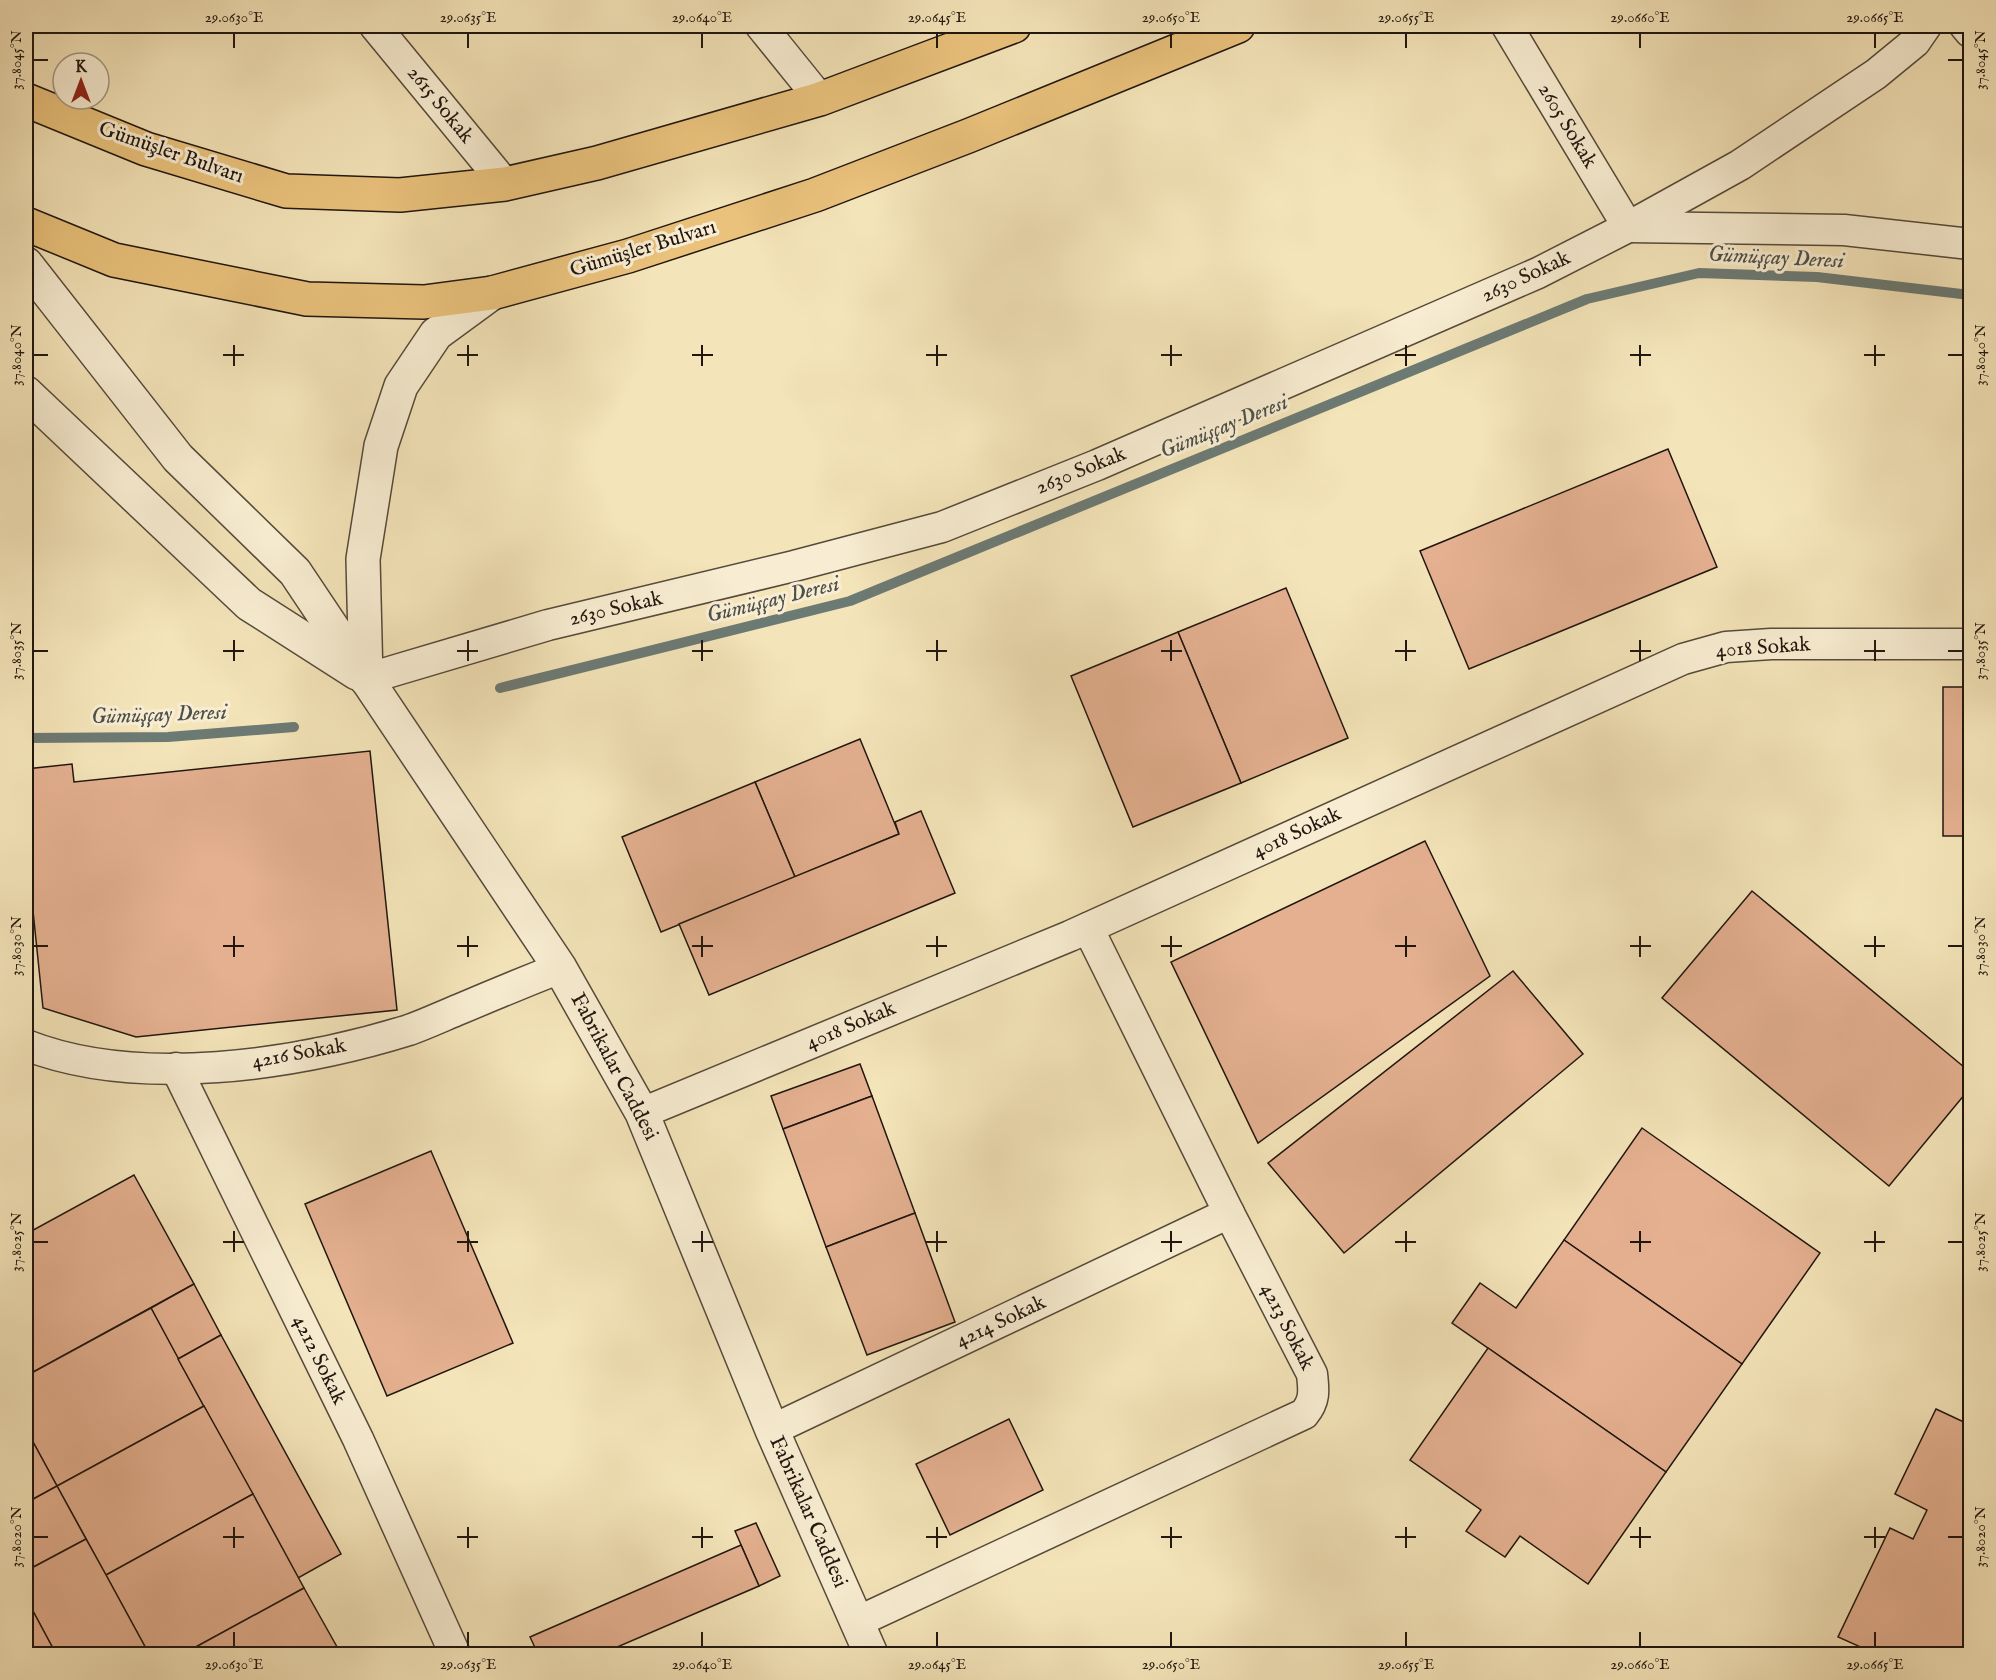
<svg xmlns="http://www.w3.org/2000/svg" width="1996" height="1680" viewBox="0 0 1996 1680" font-family="'IM FELL English',serif">
<rect width="100%" height="100%" fill="#f4e4b9"/>
<filter id="stains"><feTurbulence type="fractalNoise" baseFrequency=".00333" numOctaves="4"/><feColorMatrix values="0 0 0 0 .2 0 0 0 0 .09 0 0 0 0 .02 0 0 0 .5 -.17"/></filter>
<radialGradient id="worn" r=".72"><stop offset=".6" stop-color="#630" stop-opacity="0"/><stop offset="1" stop-color="#630" stop-opacity=".3"/></radialGradient>
<g fill="none" stroke-linecap="round" stroke-linejoin="round">
<g stroke="#6c7a74" stroke-width="10">
<path d="M500,688l350,-87 737,-302 112,-26 118,4 153,18"/>
<path d="M26,738l142,-1 126,-10"/>
</g>
</g>
<g fill="#e4b090" stroke="#20160f" stroke-width="1.5">
<path d="M1668,449l49,118 -248,102 -49,-118z"/>
<path d="M1286,588l62,150 -107,45 -63,-151z"/>
<path d="M1178,632l63,151 -108,44 -62,-151z"/>
<rect x="1943" y="687" width="27" height="149"/>
<path d="M860,739l39,95 -104,43 -40,-95z"/>
<path d="M370,751l27,259 -261,27 -93,-29 -17,-165v-74l46,-5 2,18z"/>
<path d="M755,782l40,95 -134,55 -39,-95z"/>
<path d="M921,811l34,82 -246,102 -30,-71 220,-90 -4,-12z"/>
<path d="M1425,841l65,135 -232,167 -87,-181z"/>
<path d="M26,843l5,57 -5,2z"/>
<path d="M1752,891l218,181v16l-81,98 -227,-188z"/>
<path d="M1513,971l70,83 -239,199 -76,-90z"/>
<path d="M860,1064l12,32 -89,33 -12,-33z"/>
<path d="M872,1096l43,117 -89,34 -43,-118z"/>
<path d="M1642,1128l178,125 -78,111 -178,-124z"/>
<path d="M431,1151l82,192 -126,53 -82,-192z"/>
<path d="M134,1175l60,109 -168,92v-142z"/>
<path d="M915,1213l40,109 -88,33 -41,-108z"/>
<path d="M1564,1240l178,124 -76,108 -214,-149 28,-40 36,25z"/>
<path d="M194,1284l27,51 -43,24 -27,-51z"/>
<path d="M151,1308l53,98 -147,80 -31,-57v-53z"/>
<path d="M221,1335l120,219 -43,24 -120,-219z"/>
<path d="M1488,1348l178,124 -78,112 -68,-48 -15,21 -39,-26 15,-21 -71,-50z"/>
<path d="M204,1406l49,88 -147,81 -49,-89z"/>
<path d="M1936,1409l32,15 2,-5v235h-94l-38,-17 52,-109 23,11 14,-29 -32,-16z"/>
<path d="M1009,1419l34,71 -93,45 -34,-71z"/>
<path d="M26,1429l31,57 -31,17z"/>
<path d="M57,1486l29,53 -60,32v-68z"/>
<path d="M253,1494l51,94 -121,66h-34l-43,-79z"/>
<path d="M756,1523l24,53 -21,10 -24,-55z"/>
<path d="M86,1539l20,36 43,79h-93l-30,-56v-27z"/>
<path d="M741,1545l18,41 -158,68h-63l-8,-17z"/>
<path d="M304,1588l37,66h-158z"/>
<path d="M26,1598l30,56h-30z"/>
</g>
<g fill="none" stroke-linecap="round" stroke-linejoin="round">
<defs>
<g id="minor">
<path d="M375,26l130,158"/>
<path d="M761,26l59,73"/>
<path d="M1507,26l121,201 216,3 126,14"/>
<path d="M1965,26l5,6"/>
<path d="M366,679l182,-54 246,-59 148,-39 155,-62 441,-192 90,-46 112,-62 136,-91 39,-32 11,-16"/>
<path d="M26,1045c112,44 270,20 383,-15 17,-6 34,-14 51,-21 33,-14 67,-28 100,-41"/>
<path d="M176,1068l182,371 97,215"/>
<path d="M642,1113l428,-177 613,-277 43,-12 45,-3h199"/>
<path d="M772,1430l457,-217"/>
<path d="M857,1622l447,-208c11,-13 10,-23 8,-40l-83,-161 -141,-285"/>
</g>
<g id="tertiary">
<path d="M26,264l152,194 117,114 265,396 82,145 130,317 99,224"/>
<path d="M26,393l223,211 108,69"/>
<path d="M366,679l-3,-120 18,-113 20,-60 35,-52 56,-41"/>
</g>
<g id="primary">
<path d="M26,100l120,49 140,42 114,4 105,-11 92,-21 223,-64 194,-73"/>
<path d="M26,224l88,36 193,39 117,3 68,-9 136,-37 187,-61 153,-59 270,-110"/>
</g>
</defs>
<use href="#minor" stroke="#554a3a" stroke-width="33"/>
<use href="#tertiary" stroke="#554a3a" stroke-width="36"/>
<use href="#primary" stroke="#20160f" stroke-width="36"/>
<use href="#minor" stroke="#f8edd2" stroke-width="30"/>
<use href="#tertiary" stroke="#f8edd2" stroke-width="33"/>
<use href="#primary" stroke="#eac27c" stroke-width="33"/>
</g>
<path fill="none" stroke="#20160f" stroke-width="2" d="M234,33v15M468,33v15M702,33v15M937,33v15M1171,33v15M1406,33v15M1640,33v15M1875,33v15M33,60h15M1948,60h15M234,345v21M468,345v21M702,345v21M937,345v21M1171,345v21M1406,345v21M1640,345v21M1875,345v21M33,355h15M223,355h21M457,355h21M692,355h21M926,355h21M1161,355h21M1395,355h21M1630,355h21M1864,355h21M1948,355h15M234,640v21M468,640v21M702,640v21M937,640v21M1171,640v21M1406,640v21M1640,640v21M1875,640v21M33,651h15M223,651h21M457,651h21M692,651h21M926,651h21M1161,651h21M1395,651h21M1630,651h21M1864,651h21M1948,651h15M234,936v21M468,936v21M702,936v21M937,936v21M1171,936v21M1406,936v21M1640,936v21M1875,936v21M33,946h15M223,946h21M457,946h21M692,946h21M926,946h21M1161,946h21M1395,946h21M1630,946h21M1864,946h21M1948,946h15M234,1231v21M468,1231v21M702,1231v21M937,1231v21M1171,1231v21M1406,1231v21M1640,1231v21M1875,1231v21M33,1242h15M223,1242h21M457,1242h21M692,1242h21M926,1242h21M1161,1242h21M1395,1242h21M1630,1242h21M1864,1242h21M1948,1242h15M234,1527v21M468,1527v21M702,1527v21M937,1527v21M1171,1527v21M1406,1527v21M1640,1527v21M1875,1527v21M33,1537h15M223,1537h21M457,1537h21M692,1537h21M926,1537h21M1161,1537h21M1395,1537h21M1630,1537h21M1864,1537h21M1948,1537h15M234,1632v15M468,1632v15M702,1632v15M937,1632v15M1171,1632v15M1406,1632v15M1640,1632v15M1875,1632v15"/>
<g text-anchor="middle" dominant-baseline="central" stroke-width="6" stroke-linejoin="round" paint-order="stroke">
<g font-size="21" fill="#20160f" stroke="#f8edd2">
<text transform="translate(440 105) rotate(51)">2615 Sokak</text>
<text transform="translate(1567 126) rotate(59)">2605 Sokak</text>
<text transform="translate(171 153) rotate(19)">Gümüşler Bulvarı</text>
<text transform="translate(643 249) rotate(-17)">Gümüşler Bulvarı</text>
<text transform="translate(1526 277) rotate(-25)">2630 Sokak</text>
<text transform="translate(1081 471) rotate(-22)">2630 Sokak</text>
<text transform="translate(616 609) rotate(-13)">2630 Sokak</text>
<text transform="translate(1763 648) rotate(-4)">4018 Sokak</text>
<text transform="translate(1297 833) rotate(-25)">4018 Sokak</text>
<text transform="translate(851 1026) rotate(-23)">4018 Sokak</text>
<text transform="translate(299 1054) rotate(-10)">4216 Sokak</text>
<text transform="translate(614 1067) rotate(62)">Fabrikalar Caddesi</text>
<text transform="translate(1001 1322) rotate(-25)">4214 Sokak</text>
<text transform="translate(1287 1327) rotate(63)">4213 Sokak</text>
<text transform="translate(319 1360) rotate(64)">4212 Sokak</text>
<text transform="translate(808 1512) rotate(66)">Fabrikalar Caddesi</text>
</g>
<g font-size="22" font-style="italic" fill="#4c504a" stroke="#f8edd2">
<text transform="translate(1776 258) rotate(3)">Gümüşçay Deresi</text>
<text transform="translate(1224 427) rotate(-22)">Gümüşçay Deresi</text>
<text transform="translate(773 600) rotate(-14)">Gümüşçay Deresi</text>
<text transform="translate(159 715) rotate(-2)">Gümüşçay Deresi</text>
</g>
</g>
<rect width="1996" height="1680" fill="none" stroke="#f4e4b9" stroke-width="66"/>
<g transform="translate(81 81)"><circle r="28" fill="#f8edd2" stroke="#a29784" stroke-width="1.5"/>
<path d="M0-4.5L10 22L0 15L-10 22Z" fill="#8f2418"/>
<text y="-9" font-size="16" font-weight="bold" text-anchor="middle" fill="#20160f">K</text>
</g>
<rect x="33" y="33" width="1930" height="1614" fill="none" stroke="#20160f" stroke-width="2"/>
<g font-size="15" text-anchor="middle" fill="#20160f">
<text x="234" y="22">29.0630°E</text>
<text x="468" y="22">29.0635°E</text>
<text x="702" y="22">29.0640°E</text>
<text x="937" y="22">29.0645°E</text>
<text x="1171" y="22">29.0650°E</text>
<text x="1406" y="22">29.0655°E</text>
<text x="1640" y="22">29.0660°E</text>
<text x="1875" y="22">29.0665°E</text>
<text transform="translate(16 60) rotate(-90)" y="5">37.8045°N</text>
<text transform="translate(1980 60) rotate(-90)" y="5">37.8045°N</text>
<text transform="translate(16 355) rotate(-90)" y="5">37.8040°N</text>
<text transform="translate(1980 355) rotate(-90)" y="5">37.8040°N</text>
<text transform="translate(16 651) rotate(-90)" y="5">37.8035°N</text>
<text transform="translate(1980 651) rotate(-90)" y="5">37.8035°N</text>
<text transform="translate(16 946) rotate(-90)" y="5">37.8030°N</text>
<text transform="translate(1980 946) rotate(-90)" y="5">37.8030°N</text>
<text transform="translate(16 1242) rotate(-90)" y="5">37.8025°N</text>
<text transform="translate(1980 1242) rotate(-90)" y="5">37.8025°N</text>
<text transform="translate(16 1537) rotate(-90)" y="5">37.8020°N</text>
<text transform="translate(1980 1537) rotate(-90)" y="5">37.8020°N</text>
<text x="234" y="1669">29.0630°E</text>
<text x="468" y="1669">29.0635°E</text>
<text x="702" y="1669">29.0640°E</text>
<text x="937" y="1669">29.0645°E</text>
<text x="1171" y="1669">29.0650°E</text>
<text x="1406" y="1669">29.0655°E</text>
<text x="1640" y="1669">29.0660°E</text>
<text x="1875" y="1669">29.0665°E</text>
</g>
<rect width="100%" height="100%" filter="url(#stains)"/>
<rect width="100%" height="100%" fill="url(#worn)"/>
</svg>
